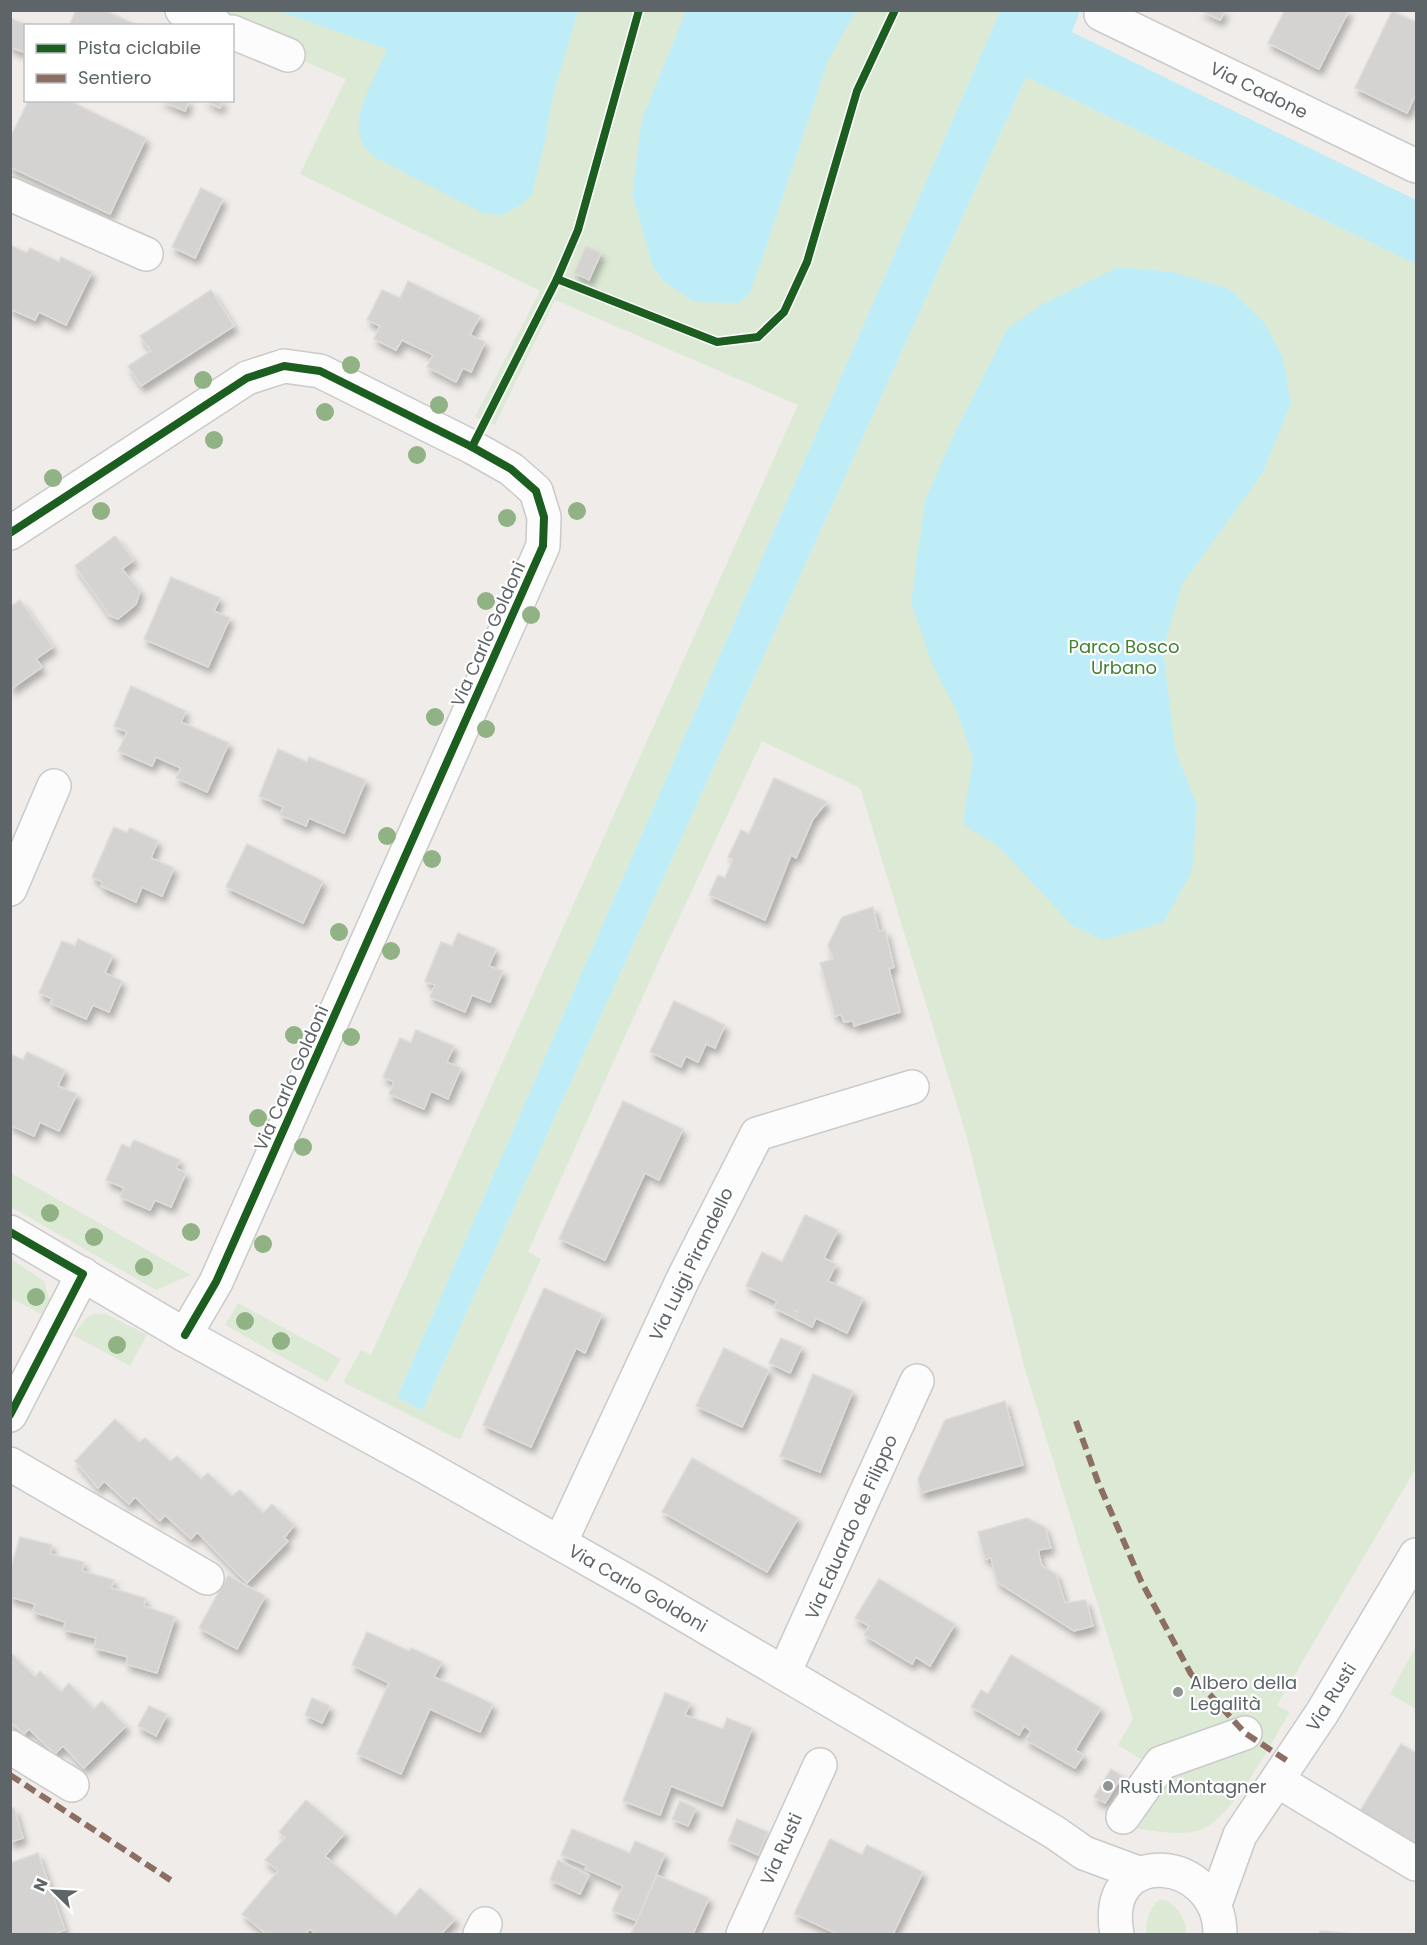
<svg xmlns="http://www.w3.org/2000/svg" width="1427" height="1945" viewBox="0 0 1427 1945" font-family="Poppins,sans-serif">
<defs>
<filter id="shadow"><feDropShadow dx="3.5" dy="6" stdDeviation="3" flood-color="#0004"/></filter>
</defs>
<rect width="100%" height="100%" fill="#efece9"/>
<g fill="#dcead5">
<path d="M227,10l773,1 -603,1386 25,14 604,-1334 390,187v1204l-139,237 13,7c-19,30 -59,111 -93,119 -19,4 -42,1 -61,-3l32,-52 -50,-31 15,-26 -109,-353 -57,-228 -107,-350 -98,-47 -104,222 -130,289 13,7 -81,181 -117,-58 18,-32 10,5 427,-950 -243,-105 -60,125 -20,-8 65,-126 -240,-117 46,-95 -126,-53z"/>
<path d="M11,1173l180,102 -35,15 -145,-83z"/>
<path d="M11,1259l33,22 6,22 -7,12 -32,-17z"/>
<path d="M238,1303l103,56 -14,23 -102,-57z"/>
<path d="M94,1314h12l41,21 -17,31 -57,-31 13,-17z"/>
<path d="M1416,1646v63l-26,-15z"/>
<path d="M1161,1899c16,5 25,19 25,35h-40c0,-12 3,-28 15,-35z"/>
</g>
<g fill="#beedf8">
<path d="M279,11h299l-25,84 -8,46 -13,53 -11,11 -19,10 -19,-2 -109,-56c-36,-29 1,-75 13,-108z"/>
<path d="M686,11h170l-28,50 -69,207 -10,26 -11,9 -43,-1 -31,-20 -11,-15 -21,-74 10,-74z"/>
<path d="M1000,11h80l-8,21 344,168v64l-390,-187 -604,1334 -25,-14z"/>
<path d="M1118,267l54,5 57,17 36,35 18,34 8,45 -29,71 -80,110 -19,65 12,101 22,55 -5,66 -28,51 -60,18 -31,-14 -74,-79 -36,-23 10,-66 -16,-46 -25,-48 -21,-62 14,-102 31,-70 52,-102 35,-24z"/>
</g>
<g fill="#d5d3d2" stroke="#dedbd8" stroke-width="1.5" filter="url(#shadow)">
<path d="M76,10h28l35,16h-70z"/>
<path d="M1200,10h25l-5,10z"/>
<path d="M1285,10h64l-30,59 -51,-26z"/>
<path d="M1392,11l24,11v72l-9,19 -52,-25z"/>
<path d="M10,18l19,8h-3v19l-3,7 -13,-5z"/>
<path d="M29,100h39l78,38 -36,76 -100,-47v-29z"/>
<path d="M160,100h29l-4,11z"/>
<path d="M204,100h19l-3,8z"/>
<path d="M201,188l22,11 -28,59 -23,-11z"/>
<path d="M10,245l17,8 3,-5 29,14 2,-5 31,15 -26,53 -27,-13 -4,8 -25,-11z"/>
<path d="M586,246l15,7 -12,27 -15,-7z"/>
<path d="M408,281l72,35 -10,19 15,7 -14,30 -8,-4 -7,14 -29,-15 6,-12 -31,-15 -6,10 -22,-11 6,-13 -13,-6 15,-30 18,8z"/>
<path d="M211,290l23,36 -93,60 -13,-20 23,-15 -11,-15z"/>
<path d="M115,536l19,24 -12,9 18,22 -4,13 -18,15 -8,-3 -35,-50z"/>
<path d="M171,577l49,21 -6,13 16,7 -22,49 -64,-28z"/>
<path d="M20,600l33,47 -17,12 6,8 -31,22 -1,-82z"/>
<path d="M131,686l55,25 -5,11 48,21 -22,49 -31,-14 5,-10 -25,-11 -4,9 -34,-15 9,-19 -13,-6z"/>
<path d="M278,749l29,13 2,-5 57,23 -22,53 -35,-15 -3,8 -26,-11 3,-8 -24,-11z"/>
<path d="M774,778l53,24 -14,17 -17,39 -5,-3 -26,65 -56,-25 9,-20 7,3 8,-19 -5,-2 13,-27 8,4z"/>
<path d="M114,827l13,6 3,-5 28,13 -7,17 23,10 -12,28 -20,-9 -6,15 -35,-16 1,-4 -10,-5z"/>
<path d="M247,844l76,37 -20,42 -77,-36z"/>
<path d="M873,907l6,25 6,-2 9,37 -5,2 11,43 -46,14 -1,-5 -9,1 -3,-7 -6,1 -15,-53 13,-4 -5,-14 14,-28z"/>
<path d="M458,933l38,16 -7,17 14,5 -13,31 -18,-7 -7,17 -35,-15 5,-12 -10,-4 16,-39 11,4z"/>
<path d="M78,939l35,16 -8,18 17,8 -13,31 -16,-7 -7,14 -36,-16 2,-4 -13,-6 23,-52 13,5z"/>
<path d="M674,1001l51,24 -10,23 -9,-4 -8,18 -12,-6 -5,11 -31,-15z"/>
<path d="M416,1030l38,16 -7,16 14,6 -13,31 -17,-8 -7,18 -35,-15 5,-12 -11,-5 17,-39 11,5z"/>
<path d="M27,1052l38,18 -7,16 19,8 -18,37 -19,-9 -6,14 -24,-11v-68l2,-2 11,5z"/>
<path d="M623,1101l60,28 -24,51 -14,-7 -40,87 -46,-21z"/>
<path d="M134,1140l46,20 -4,8 10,5 -15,34 -16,-7 -5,10 -30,-13 4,-9 -18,-8 16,-36 8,4z"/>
<path d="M805,1215l33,15 -14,28 12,6 -8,17 35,17 -16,35 -31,-15 -4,9 -18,-9 3,-6 -2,-2 -3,7 -18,-9 3,-7 -31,-15 16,-34 20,10z"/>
<path d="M544,1288l58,26 -17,39 -9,-5 -45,99 -48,-22z"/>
<path d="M781,1338l21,9 -12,26 -21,-10z"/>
<path d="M724,1348l45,22 -27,57 -46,-21z"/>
<path d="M813,1374l40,17 -33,81 -40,-16z"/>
<path d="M1005,1401l18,64 -102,28 -3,-14 27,-59z"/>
<path d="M115,1419l24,23 6,-4 25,23 7,-5 24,23 7,-6 24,23 8,-6 23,23 9,-9 22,21 -10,13 4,3 -41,42 -50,-51 -6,7 -26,-24 -5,6 -25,-24 -6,7 -25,-23 -6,7 -23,-27z"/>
<path d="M692,1458l106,60 -31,54 -105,-60z"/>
<path d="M1027,1518l18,9 6,21 -13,2 4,16 14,8 9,29 21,-3 7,26 -19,5 -77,-49 -6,-24 -6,1 -7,-27z"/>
<path d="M20,1537l32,8 -2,9 34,8 -2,9 32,9 -3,8 34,10 -1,8 31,11 -18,56 -31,-9 2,-7 -34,-9 2,-10 -32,-8 1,-8 -32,-10 2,-8 -25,-7v-26z"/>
<path d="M228,1575l37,21 -28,53 -38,-21z"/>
<path d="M879,1579l76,45 -25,42 -14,-9 -4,7 -48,-29 5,-9 -14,-8z"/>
<path d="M367,1632l42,19 2,-3 31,14 -8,15 59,27 -13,28 -50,-23 -29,65 -44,-20 32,-71 -37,-18z"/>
<path d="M10,1652l25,25 5,-6 21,21 8,-9 25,26 8,-8 24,25 -42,42 -21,-22 -8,8 -26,-25 -5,5 -14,-13z"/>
<path d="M1011,1655l90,53 -26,42 9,5 -9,13 -49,-28 5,-9 -7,-5 -5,9 -48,-28 10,-17 7,4z"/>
<path d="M665,1693l25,10 -5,12 38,14 4,-11 25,10 -30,78 -51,-20 -11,29 -37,-14z"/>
<path d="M312,1698l18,8 -8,17 -17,-8z"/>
<path d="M149,1706l18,8 -11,22 -18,-10z"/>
<path d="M1401,1744l15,9v94l-56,-36z"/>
<path d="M1111,1769l11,7 -17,27 -11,-6z"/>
<path d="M306,1800l39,33 -20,23 71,60 24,-28 35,31 -14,15h-125l-6,-5 -5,5h-39l-24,-20 36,-43 -13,-11 20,-22 -6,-6z"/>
<path d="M680,1801l16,7 -8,18 -16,-7z"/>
<path d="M14,1808l9,30 -13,4v-33z"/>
<path d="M737,1819l31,13 -10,23 -30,-14z"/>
<path d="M572,1829l58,24 5,-12 30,13 -28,67 -25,-10 11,-25 -38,-17 2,-3 -26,-11z"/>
<path d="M830,1839l32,16 5,-10 56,27 -30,62h-56l-43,-20z"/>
<path d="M38,1853l27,77 -11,4h-44v-71z"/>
<path d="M558,1860l31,15 -9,19 -30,-14z"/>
<path d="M657,1875l52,23 -16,36h-62z"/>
<path d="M1320,1931l34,3h-34z"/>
</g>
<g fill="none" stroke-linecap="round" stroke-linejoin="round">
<defs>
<g id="minor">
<path d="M182,10l35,16"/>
<path d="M1101,14l315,152"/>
<path d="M232,32l56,23"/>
<path d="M10,194l136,60"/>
<path d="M10,533l237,-155 37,-12 36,5 152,76 39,22 25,22 8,26 -1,29 -327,736 -31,53"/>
<path d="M10,889l44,-103"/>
<path d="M10,1232l175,103 239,131 222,126 408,240 30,21 54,20"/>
<path d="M10,1415l73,-141"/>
<path d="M10,1464l197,114"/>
<path d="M560,1543l124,-266 73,-143 155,-47"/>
<path d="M784,1673l133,-292"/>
<path d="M10,1747l62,38"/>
<path d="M1278,1781l138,83"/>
<path d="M1123,1817l38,-54 84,-30"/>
<path d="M1215,1904l25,-69 82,-122 94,-158"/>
<path d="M480,1934l5,-10"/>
<path d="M743,1934l77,-169"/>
<path d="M1117,1934c-17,-91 103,-79 103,0"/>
</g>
</defs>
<use href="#minor" stroke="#cacaca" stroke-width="36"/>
<use href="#minor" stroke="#fdfcfc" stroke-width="33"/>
<g stroke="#8d6e63" stroke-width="6" stroke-dasharray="12 6" stroke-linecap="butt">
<path d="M1076,1421l22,61 43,99 50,93 54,59 44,29"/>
<path d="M10,1775l162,106"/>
</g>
<defs>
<g id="cycleway">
<path d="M557,279l160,63 41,-5 26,-25 23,-50 50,-171 38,-81"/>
<path d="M472,447l85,-168 21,-49 61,-220"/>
<path d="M10,533l237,-155 37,-12 36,5 152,76 39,22 25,22 8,26 -1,29 -327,736 -31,53"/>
<path d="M10,1232l73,42 -73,141"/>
</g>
</defs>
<use href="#cycleway" stroke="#fff" stroke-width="11"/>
<use href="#cycleway" stroke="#1b5e20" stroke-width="8"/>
</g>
<g fill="#90b284">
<circle cx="351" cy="365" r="9"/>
<circle cx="203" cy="380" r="9"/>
<circle cx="439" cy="405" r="9"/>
<circle cx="325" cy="412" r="9"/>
<circle cx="214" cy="440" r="9"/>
<circle cx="417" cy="455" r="9"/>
<circle cx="53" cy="478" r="9"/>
<circle cx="101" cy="511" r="9"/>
<circle cx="577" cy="511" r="9"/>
<circle cx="507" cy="518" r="9"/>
<circle cx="486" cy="601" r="9"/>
<circle cx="531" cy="615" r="9"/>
<circle cx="435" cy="717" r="9"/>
<circle cx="486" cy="729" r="9"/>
<circle cx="387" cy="836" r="9"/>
<circle cx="432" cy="859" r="9"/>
<circle cx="339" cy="932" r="9"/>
<circle cx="391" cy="951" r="9"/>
<circle cx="294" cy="1035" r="9"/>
<circle cx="351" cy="1037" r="9"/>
<circle cx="258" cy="1118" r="9"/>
<circle cx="303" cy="1147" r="9"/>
<circle cx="50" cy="1213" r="9"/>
<circle cx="191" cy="1232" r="9"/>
<circle cx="94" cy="1237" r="9"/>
<circle cx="263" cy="1244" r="9"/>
<circle cx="144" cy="1267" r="9"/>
<circle cx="36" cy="1297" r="9"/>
<circle cx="245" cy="1321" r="9"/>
<circle cx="281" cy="1341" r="9"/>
<circle cx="117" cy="1345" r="9"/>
</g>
<g fill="#919495" stroke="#fff" stroke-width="2">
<circle cx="1178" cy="1692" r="6"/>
<circle cx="1108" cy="1786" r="6"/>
</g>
<g text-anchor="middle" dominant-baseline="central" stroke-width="4.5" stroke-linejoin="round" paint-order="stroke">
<g font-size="18" fill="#5e6568" stroke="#fff">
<text transform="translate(1259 90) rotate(26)">Via Cadone</text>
<text transform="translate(488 634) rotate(-66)">Via Carlo Goldoni</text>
<text transform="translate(291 1078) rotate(-66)">Via Carlo Goldoni</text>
<text transform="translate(691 1264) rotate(-64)">Via Luigi Pirandello</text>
<text transform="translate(851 1527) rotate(-66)">Via Eduardo de Filippo</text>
<text transform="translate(638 1588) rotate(30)">Via Carlo Goldoni</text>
<text transform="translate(1331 1697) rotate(-58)">Via Rusti</text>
<text transform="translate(781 1849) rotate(-66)">Via Rusti</text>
</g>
<g font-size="18" fill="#428232" stroke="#fff">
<text x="1124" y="646">Parco Bosco<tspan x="1124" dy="21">Urbano</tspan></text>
</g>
<g font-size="18" fill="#5e6568" stroke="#fff" text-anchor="start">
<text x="1190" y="1682">Albero della<tspan x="1190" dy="21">Legalità</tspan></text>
<text x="1120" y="1786">Rusti Montagner</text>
</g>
</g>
<rect width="1427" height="1945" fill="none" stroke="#5e6568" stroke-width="24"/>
<rect x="24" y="24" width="210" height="78" fill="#ffffff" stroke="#bfc1c3" stroke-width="1.5"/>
<rect x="36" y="44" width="30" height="9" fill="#1b5e20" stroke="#bfc1c3" stroke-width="1.5"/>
<text x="78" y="54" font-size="18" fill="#5e6568">Pista ciclabile</text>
<rect x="36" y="74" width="30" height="9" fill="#8d6e63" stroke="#bfc1c3" stroke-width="1.5"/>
<text x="78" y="84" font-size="18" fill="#5e6568">Sentiero</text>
<g transform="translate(54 1891) rotate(294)" stroke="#ffffff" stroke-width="4.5" paint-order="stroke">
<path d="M0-4.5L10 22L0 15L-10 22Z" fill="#5e6568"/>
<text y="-9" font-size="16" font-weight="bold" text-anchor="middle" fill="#5e6568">N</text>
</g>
</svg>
